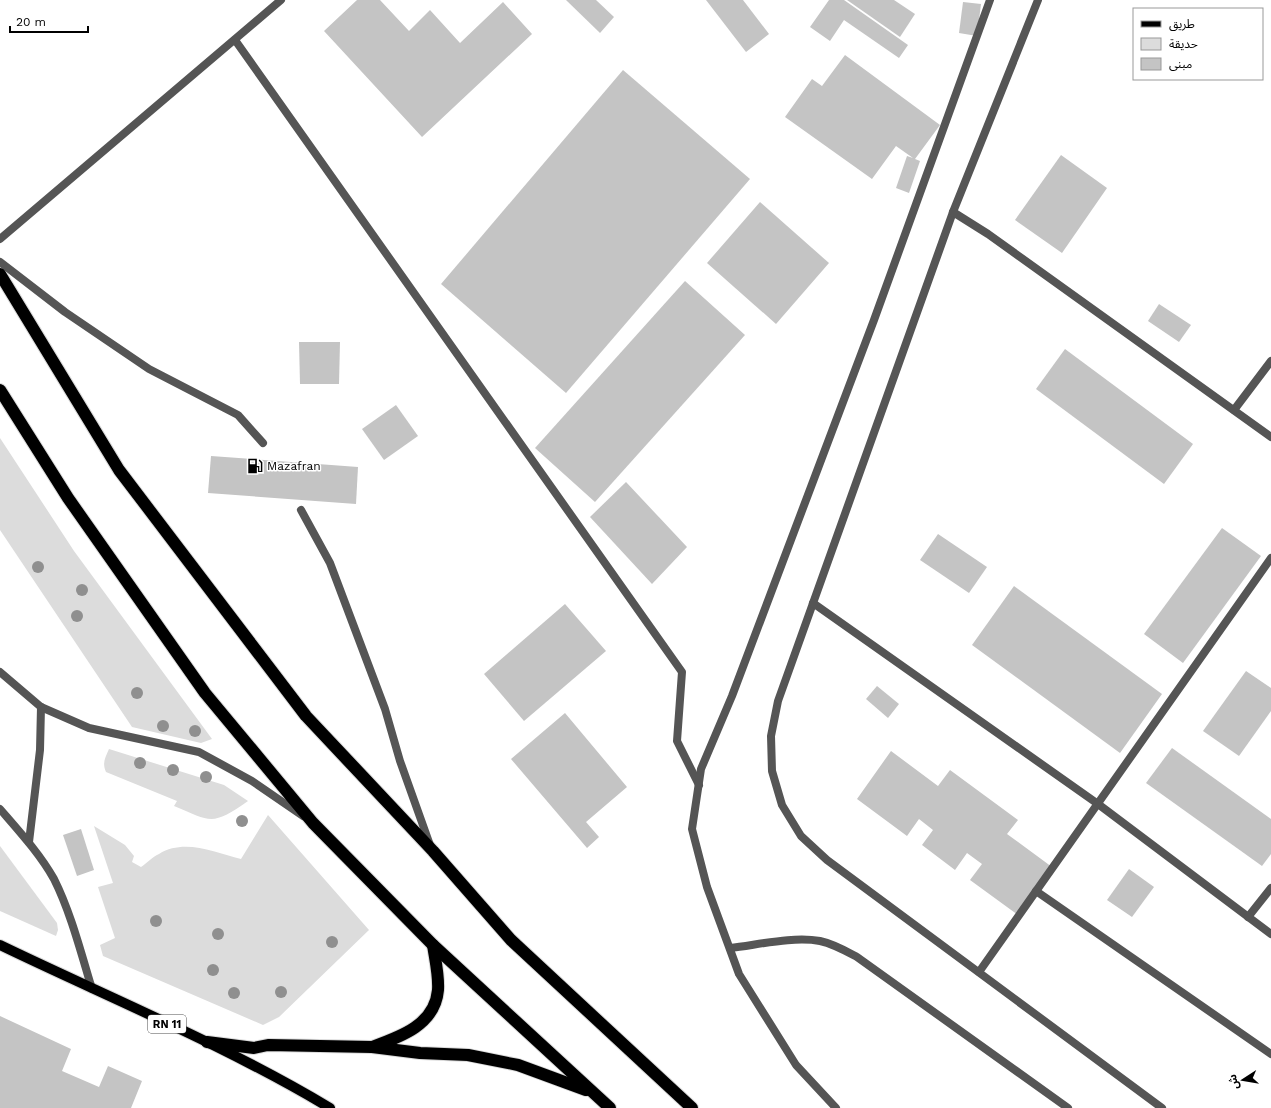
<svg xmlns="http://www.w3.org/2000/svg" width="1271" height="1108" viewBox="0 0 1271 1108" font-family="'Work Sans','Noto Sans Arabic',sans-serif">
<rect width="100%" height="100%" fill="#fff"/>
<g fill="#dcdcdc">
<path d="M0,438l74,113 138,188 -11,4 -69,-16 -4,-6 -128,-191z"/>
<path d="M109,749l115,36 24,16c-36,25 -36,21 -74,5l3,-5 -71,-29c-4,-9 -1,-14 3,-23z"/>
<path d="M268,815l101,115 -90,87 -16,8 -160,-69 -3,-11 15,-7 -17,-51 15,-4 -19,-57 31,19 9,11 -2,6 9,5c6,-4 11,-10 18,-13 26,-16 56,-1 82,5z"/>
<path d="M0,846l57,77 1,7 -2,6 -56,-25z"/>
</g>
<g fill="#c4c4c4">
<path d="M357,0h23l29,31 21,-21 30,33 43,-41 29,32 -110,103 -98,-106z"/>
<path d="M566,0h30l18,17 -14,16z"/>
<path d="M706,0h37l26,34 -23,18z"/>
<path d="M829,0h15l64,45 -9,13 -55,-38 -14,21 -20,-14z"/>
<path d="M847,0h47l21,14 -15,23z"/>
<path d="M963,2l18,2 -4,32 -18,-3z"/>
<path d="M845,55l95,70 -25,34 5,2 -11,32 -13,-5 11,-32 6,2 -17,-12 -24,33 -87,-62 27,-38 10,7z"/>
<path d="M623,70l127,109 -184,214 -125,-109z"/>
<path d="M1061,155l46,33 -45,65 -47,-33z"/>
<path d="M760,202l69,61 -53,61 -69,-61z"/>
<path d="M685,281l60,54 -150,167 -60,-54z"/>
<path d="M1159,304l32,21 -12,17 -31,-21z"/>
<path d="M299,342h41l-1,42h-39z"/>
<path d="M1065,349l128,95 -29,40 -128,-95z"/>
<path d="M396,405l22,31 -34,24 -22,-31z"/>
<path d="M211,456l147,11 -2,37 -148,-11z"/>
<path d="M626,482l61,65 -35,37 -62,-67z"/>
<path d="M1222,528l39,28 -78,107 -39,-29z"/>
<path d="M938,534l49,33 -18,26 -49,-33z"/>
<path d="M1014,586l148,108 -42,59 -148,-108z"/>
<path d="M565,604l41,47 -82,70 -40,-47z"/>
<path d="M1246,671l25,17v23l-32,45 -36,-25z"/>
<path d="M877,686l22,18 -11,14 -22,-19z"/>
<path d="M565,713l62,74 -41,35 13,15 -12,11 -76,-89z"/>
<path d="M1172,748l99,71v35l-9,12 -116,-83z"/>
<path d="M891,751l47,35 12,-16 68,50 -11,14 45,33 -34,48 -48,-35 12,-16 -15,-11 -12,17 -33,-25 11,-15 -14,-11 -12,17 -50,-37z"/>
<path d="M81,829l13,41 -17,6 -14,-41z"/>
<path d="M1129,869l25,18 -22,30 -25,-17z"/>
<path d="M0,1016l71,33 -9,22 37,16 9,-21 34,15 -11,27h-131z"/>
</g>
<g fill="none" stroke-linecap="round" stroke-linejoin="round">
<defs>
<path id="primary" d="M0,945c110,53 225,100 330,163"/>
<g id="highway">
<path d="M0,274l119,196 187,246 127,135 78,89 181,168"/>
<path d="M0,390l68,108 137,195 108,130 120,122 177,163"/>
<path d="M207,1042l47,6 14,-3 104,2 48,6 48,2 50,10 68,25"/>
<path d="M372,1047c28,-10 63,-22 66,-57 1,-15 -3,-31 -5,-45"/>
</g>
</defs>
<use href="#primary" stroke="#dbdbdb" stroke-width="12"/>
<use href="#highway" stroke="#dbdbdb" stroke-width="14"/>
<g stroke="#555" stroke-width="8">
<path d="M1038,0l-85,212 -175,489 -7,35 1,35 10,34 19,31 26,24 335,248"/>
<path d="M235,40l447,632 -5,69 22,44"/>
<path d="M953,212l35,22 283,203"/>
<path d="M0,239l281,-239"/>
<path d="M0,262l65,50 84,57 89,46 25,28"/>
<path d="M1234,410l37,-49"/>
<path d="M301,510l29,53 55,146 15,52 30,84"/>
<path d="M813,603l285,201 173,130"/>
<path d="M0,672l41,35 48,21 110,24 53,29 51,35"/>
<path d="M0,809c19,22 40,45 54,70 17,34 27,74 38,110"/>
<path d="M29,842l11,-92 1,-43"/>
<path d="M1036,891l235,163"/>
<path d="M1248,917l23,-29"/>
<path d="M730,948c27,-3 63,-12 90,-7 14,3 26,10 37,16l211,151"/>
<path d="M979,972l292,-414"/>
</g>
<path stroke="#555" stroke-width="8" d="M836,1108l-40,-43 -57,-91 -32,-87 -15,-58 9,-60 31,-73 142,-376 116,-320"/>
<use href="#primary" stroke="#000" stroke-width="10"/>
<use href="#highway" stroke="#000" stroke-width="12"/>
</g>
<g fill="#8f8f8f">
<circle cx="38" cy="567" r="6"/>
<circle cx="82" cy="590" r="6"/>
<circle cx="77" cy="616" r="6"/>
<circle cx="137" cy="693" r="6"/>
<circle cx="163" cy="726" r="6"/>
<circle cx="195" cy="731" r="6"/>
<circle cx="140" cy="763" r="6"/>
<circle cx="173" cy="770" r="6"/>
<circle cx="206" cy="777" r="6"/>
<circle cx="242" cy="821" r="6"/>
<circle cx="156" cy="921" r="6"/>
<circle cx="218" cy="934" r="6"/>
<circle cx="332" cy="942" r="6"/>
<circle cx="213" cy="970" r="6"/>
<circle cx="281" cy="992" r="6"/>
<circle cx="234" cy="993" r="6"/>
</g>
<defs>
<symbol id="fuel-bare" viewBox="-9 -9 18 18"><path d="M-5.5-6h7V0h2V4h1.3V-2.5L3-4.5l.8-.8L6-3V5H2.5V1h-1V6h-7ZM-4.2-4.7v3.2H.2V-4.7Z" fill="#000" stroke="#fff" stroke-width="2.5" paint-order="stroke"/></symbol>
</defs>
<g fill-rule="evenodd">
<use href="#fuel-bare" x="244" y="455" width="22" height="22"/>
</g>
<g text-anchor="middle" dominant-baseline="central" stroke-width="3" stroke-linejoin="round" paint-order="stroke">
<rect fill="#fff" stroke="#4c4c4c" stroke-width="1" x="148" y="1015" width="38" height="18" rx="3"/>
<g font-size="11" font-weight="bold" fill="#000">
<text x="167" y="1024">RN 11</text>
</g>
<g font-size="12" fill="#000" stroke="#fff" text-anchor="start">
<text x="267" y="466">Mazafran</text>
</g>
</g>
<rect x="1133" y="8" width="130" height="72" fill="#ffffff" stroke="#999999"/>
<rect x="1141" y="21" width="20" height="6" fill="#000000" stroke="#999999"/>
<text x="1169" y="28" font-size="12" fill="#000000">طريق</text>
<rect x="1141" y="38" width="20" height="12" fill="#dcdcdc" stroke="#999999"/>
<text x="1169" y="48" font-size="12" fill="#000000">حديقة</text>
<rect x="1141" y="58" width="20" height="12" fill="#c4c4c4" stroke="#999999"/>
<text x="1169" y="68" font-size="12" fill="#000000">مبنى</text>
<g transform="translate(1243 1080) rotate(258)" stroke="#ffffff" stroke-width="3" paint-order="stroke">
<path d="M0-3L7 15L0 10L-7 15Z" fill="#000000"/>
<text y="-6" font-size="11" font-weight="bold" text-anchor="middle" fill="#000000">ش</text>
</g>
<path d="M10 26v6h78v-6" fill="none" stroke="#000000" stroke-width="2"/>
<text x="16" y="26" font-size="12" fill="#000000" stroke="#ffffff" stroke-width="3" paint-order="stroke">20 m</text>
</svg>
